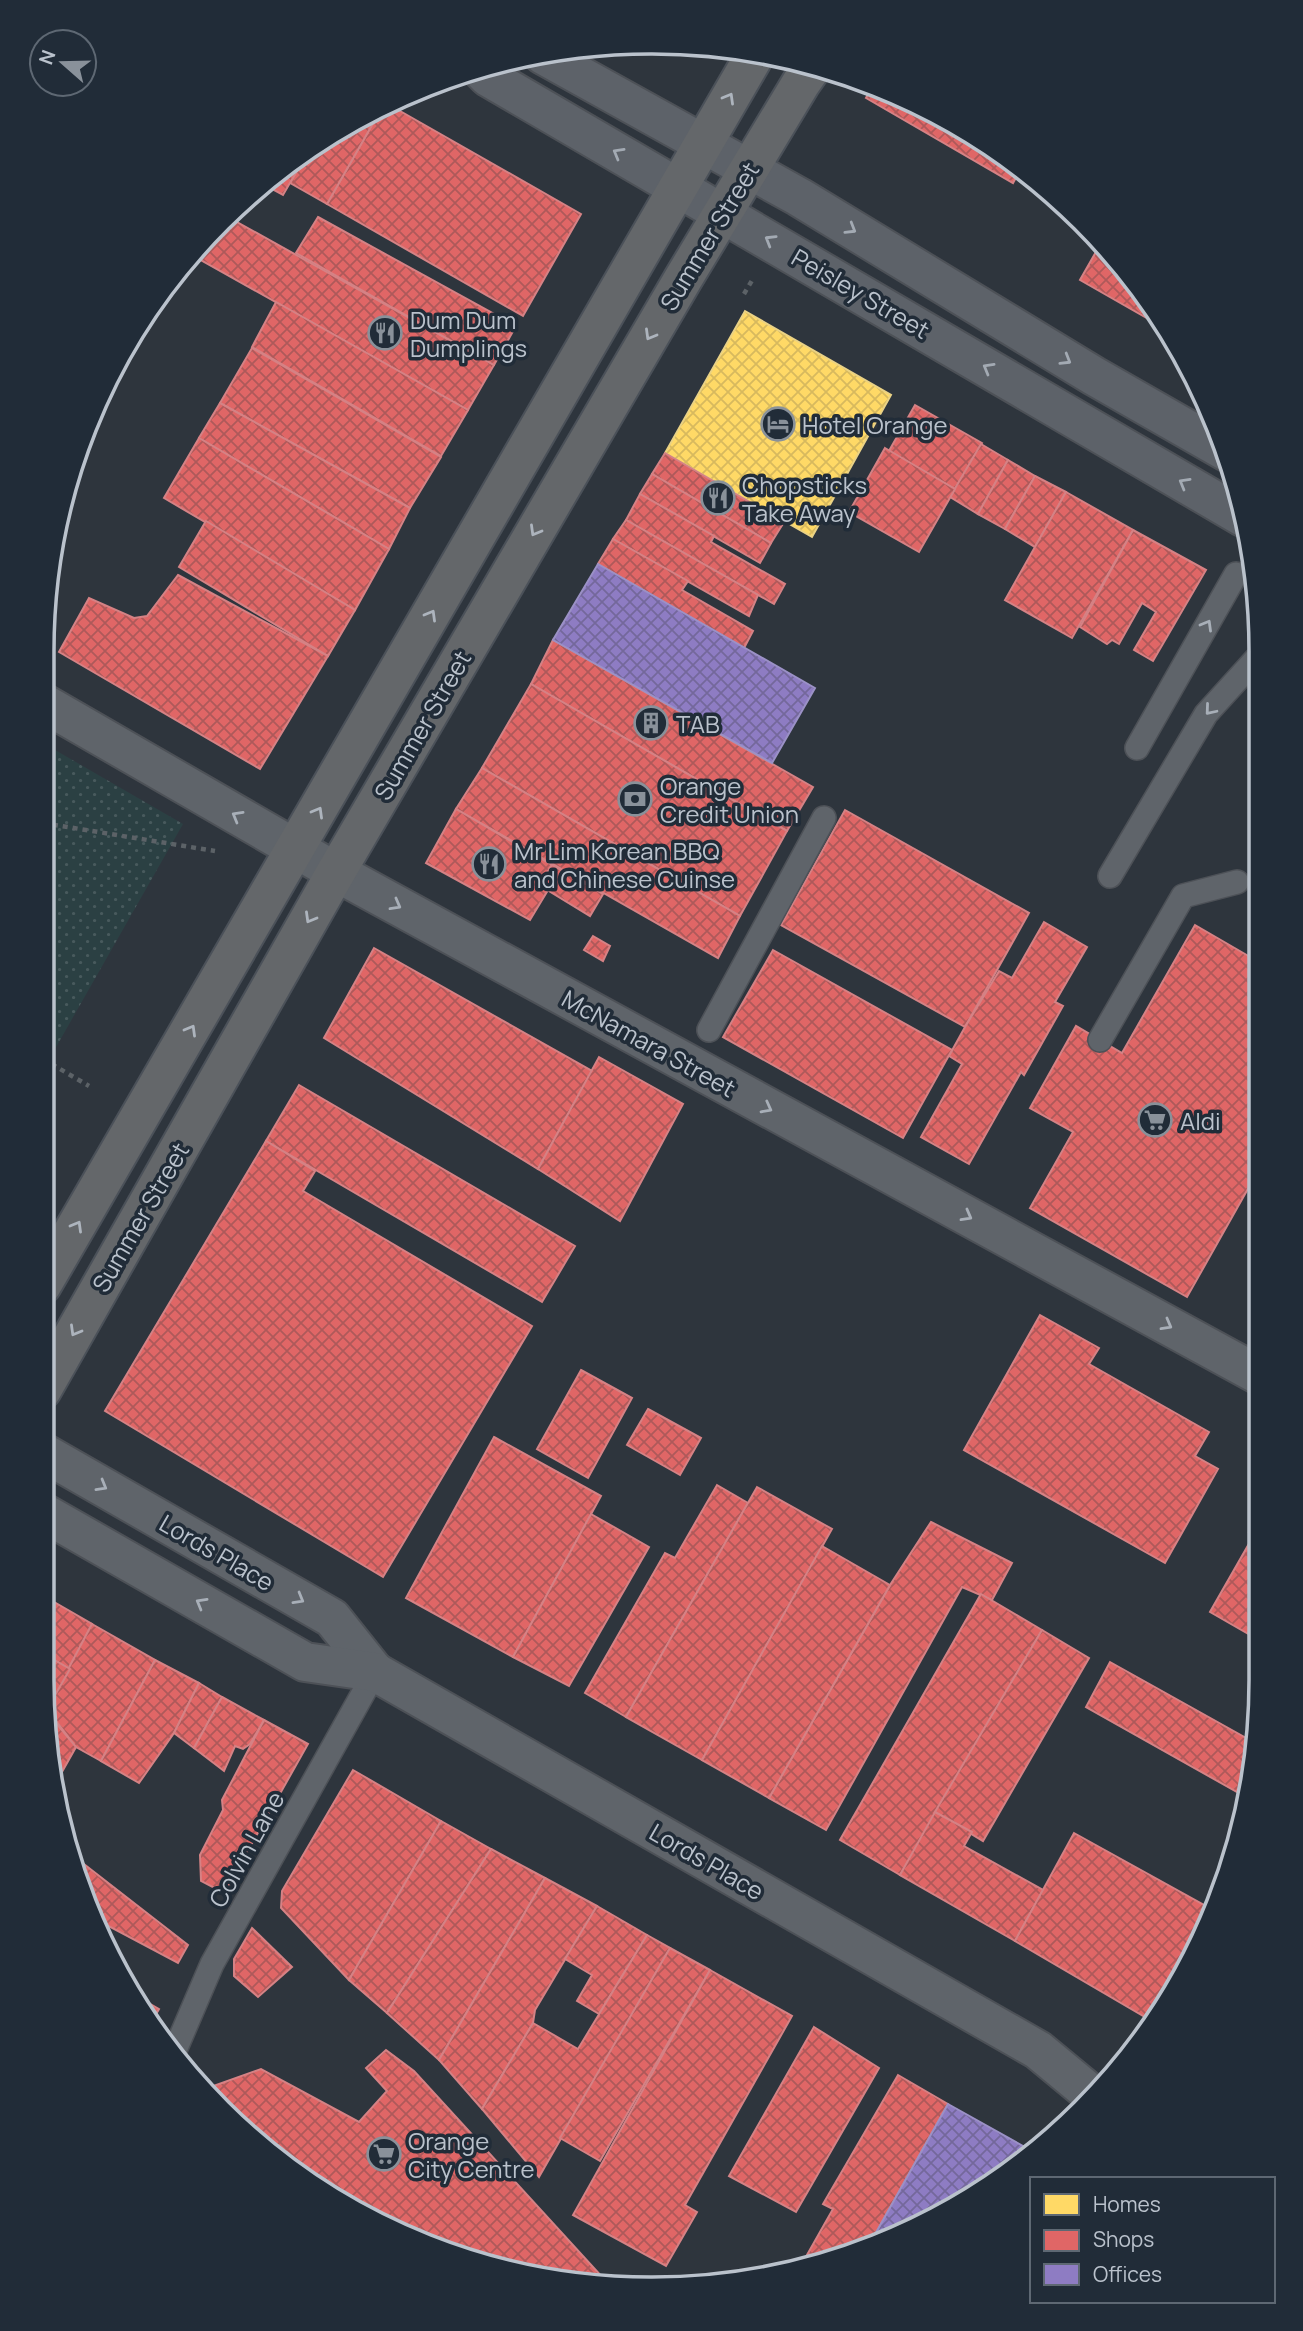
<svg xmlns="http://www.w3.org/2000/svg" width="1303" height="2331" viewBox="0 0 1303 2331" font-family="Manrope,sans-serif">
<defs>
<pattern id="park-dots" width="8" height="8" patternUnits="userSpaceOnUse" patternTransform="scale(1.75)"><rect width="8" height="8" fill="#2b4043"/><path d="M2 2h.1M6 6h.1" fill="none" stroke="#485a5d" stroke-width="1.8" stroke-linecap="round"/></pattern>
<pattern id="homes-cross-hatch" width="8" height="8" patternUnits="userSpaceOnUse" patternTransform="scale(1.75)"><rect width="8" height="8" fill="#ffd966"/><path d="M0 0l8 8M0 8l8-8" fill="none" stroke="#d7b95e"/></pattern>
<pattern id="shops-cross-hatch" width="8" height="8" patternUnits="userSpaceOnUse" patternTransform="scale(1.75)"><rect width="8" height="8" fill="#e06666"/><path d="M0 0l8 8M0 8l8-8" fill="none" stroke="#ae595a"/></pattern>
<pattern id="offices-cross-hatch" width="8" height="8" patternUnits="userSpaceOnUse" patternTransform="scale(1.75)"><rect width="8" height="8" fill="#8e7cc3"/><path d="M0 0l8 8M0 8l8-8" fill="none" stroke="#74689b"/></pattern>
</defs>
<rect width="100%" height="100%" fill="#2e353d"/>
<path fill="url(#park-dots)" d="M43,743l140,81 -140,246z"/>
<path fill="url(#homes-cross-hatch)" stroke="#ead285" stroke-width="2" d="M745,311l146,84 -79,142 -147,-84z"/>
<g fill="url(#shops-cross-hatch)" stroke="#d58285" stroke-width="2">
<path d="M873,86l84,38 62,48 -6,11 -147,-85z"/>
<path d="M386,103l195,111 -58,102 -196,-112 57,-100z"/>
<path d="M384,104l-57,100 -37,-21 19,-33z"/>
<path d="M309,150l-26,45 -20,-11 18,-16z"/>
<path d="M228,217l266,148 -26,45 -278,-156z"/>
<path d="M318,217l198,109 -22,39 -198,-112z"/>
<path d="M1101,243l57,70 8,16 -86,-49z"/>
<path d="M276,302l192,108 -27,46 -189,-109z"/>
<path d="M252,348l189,109 -31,51 -190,-105z"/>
<path d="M220,403l190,105 -21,41 -190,-111z"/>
<path d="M915,405l67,38 -27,46 -66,-38z"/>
<path d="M199,438l190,111 -34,61 -191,-112z"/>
<path d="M981,444l27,16 -30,54 -28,-17z"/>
<path d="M885,448l70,41 -36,63 -70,-40z"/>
<path d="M665,453l119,69 -13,21 -119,-69z"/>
<path d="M1008,460l27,16 -30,53 -27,-15z"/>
<path d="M652,474l119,69 -11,20 -120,-69z"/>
<path d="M1035,476l31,16 -31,55 -30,-18z"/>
<path d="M1066,492l67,38 -61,108 -67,-38z"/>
<path d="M640,494l74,42 -3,6 74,42 -11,20 -148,-84z"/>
<path d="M626,520l132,75 -9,21 -136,-77z"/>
<path d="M206,521l149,89 -27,46 -149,-89z"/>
<path d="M1133,530l73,40 -53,91 -19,-11 22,-38 -14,-9 -23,41 -7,-4 -5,4 -27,-17z"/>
<path d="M613,539l75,42 -6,9 71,41 -9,17 -146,-84z"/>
<path d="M178,575l150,81 -68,113 -201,-117 30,-54 45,20 13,-2z"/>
<path d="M553,640l260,147 -26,44 -256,-147z"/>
<path d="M531,684l256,147 -47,85 -258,-148z"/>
<path d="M482,768l258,148 -22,42 -262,-149z"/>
<path d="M456,809l96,56 -13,20 9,5 -18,30 -104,-57z"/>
<path d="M845,810l184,103 -64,114 -184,-102z"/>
<path d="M552,865l51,29 -13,22 -51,-31z"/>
<path d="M1044,922l43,25 -32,55 8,4 -39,69 -3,-3 -52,92 -48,-27 41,-73 -13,-8 16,-29 34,-56 13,7z"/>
<path d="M1195,925l62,36 1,210 -71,126 -157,-89 43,-76 -43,-24 46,-82 46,27z"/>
<path d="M593,936l17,10 -7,15 -19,-11z"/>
<path d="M374,948l218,123 -54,98 -214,-131z"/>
<path d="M773,950l179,100 -49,88 -180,-101z"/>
<path d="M599,1057l84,47 -63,117 -82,-52z"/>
<path d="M299,1085l276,161 -33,56 -276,-161z"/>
<path d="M266,1141l49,30 -12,20 229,135 -149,251 -278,-166z"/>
<path d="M1040,1315l59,33 -10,16 120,68 -14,24 23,13 -53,94 -201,-113z"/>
<path d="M581,1370l51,28 -44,80 -51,-29z"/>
<path d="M648,1409l53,29 -21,37 -53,-30z"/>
<path d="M494,1437l107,59 -88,161 -107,-59z"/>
<path d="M717,1485l31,18 -122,214 -41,-24 80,-140 10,5z"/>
<path d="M757,1487l75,42 -130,231 -76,-43z"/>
<path d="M591,1514l58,33 -80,139 -56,-29z"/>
<path d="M1259,1515v23l-10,-6z"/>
<path d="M931,1522l81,41 -20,37 -30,-13 -136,243 -57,-32 121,-213z"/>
<path d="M1254,1535l5,3v102l-49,-28z"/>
<path d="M822,1546l68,39 -121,213 -67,-38z"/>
<path d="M981,1594l61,36 -142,245 -60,-35z"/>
<path d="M42,1595l50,29 -22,45 -28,-16z"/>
<path d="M92,1624l63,36 -54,101 -25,-14 -29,-38z"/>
<path d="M1042,1630l47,28 -106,183 -48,-29z"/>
<path d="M42,1653l28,16 -23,40 -5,-29z"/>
<path d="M155,1660l44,23 -25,50 -35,50 -38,-22z"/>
<path d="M1110,1662l145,81 -11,53 -158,-89z"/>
<path d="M199,1683l23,14 -28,51 -20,-15z"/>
<path d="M222,1697l42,23 -14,24 -7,5 -8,-3 -11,25 -30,-23z"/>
<path d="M47,1712l29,35 -18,32z"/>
<path d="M264,1720l44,24 -84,149 -23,-12 -1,-26 23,-45 -1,-10z"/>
<path d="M353,1770l88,51 -92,159 -68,-72 1,-17z"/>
<path d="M935,1812l37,20 -8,14 79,44 -28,51 -115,-66z"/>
<path d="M441,1821l50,28 -104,164 -38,-33z"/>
<path d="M1074,1833l139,77 -34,75 -29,35 -135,-79z"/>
<path d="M491,1849l54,29 -106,182 -52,-47z"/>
<path d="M71,1854l117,91 -10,18 -79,-42 -25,-46z"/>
<path d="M545,1878l52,28 -62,104 -2,13 -51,86 -43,-49z"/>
<path d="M597,1906l50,29 -48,79 -22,-13 15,-26 -27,-16z"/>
<path d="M252,1928l40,39 -34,30 -24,-21v-17z"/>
<path d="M647,1935l23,13 -131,229 -57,-68 51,-86 45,26z"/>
<path d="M670,1948l40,22 -110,191 -40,-23z"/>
<path d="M710,1970l82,46 -107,189 12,7 -31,54 -93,-51z"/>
<path d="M140,1998l19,11 -7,12z"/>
<path d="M814,2027l65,41 -83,144 -67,-36z"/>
<path d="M386,2050l28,21 190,208 -111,-11 -180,-82 -105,-98 53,-19 98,53 28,-31 -21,-23z"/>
<path d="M898,2075l50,29 -80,143 -65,15 30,-53 -10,-5z"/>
</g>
<g fill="url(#offices-cross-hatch)" stroke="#9b91c6" stroke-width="2">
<path d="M598,564l217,124 -43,75 -219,-123z"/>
<path d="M948,2104l84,47 -148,92 -16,4z"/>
</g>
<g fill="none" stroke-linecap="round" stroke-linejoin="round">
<defs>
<g id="lane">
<path d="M1137,748l99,-174"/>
<path d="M1110,876l96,-162 50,-55"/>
<path d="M709,1030l115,-212"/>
<path d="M1100,1040l83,-144 54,-14"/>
<path d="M173,2055l39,-91 163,-292"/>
</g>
<g id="street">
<path d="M43,703l293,169 923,503"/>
<path d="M42,1452l290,166 43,54"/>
<path d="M42,1512l263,150 70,10 663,378 52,43"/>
</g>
<g id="secondary">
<path d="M543,55l256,142 295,179 133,76"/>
<path d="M479,68l9,9 755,440"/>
</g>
<g id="highway">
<path d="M42,1285l714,-1232"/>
<path d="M42,1390l294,-518 347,-593 118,-196 12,-17"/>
</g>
</defs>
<use href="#lane" stroke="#4d5157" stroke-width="26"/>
<use href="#street" stroke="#4d5157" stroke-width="42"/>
<use href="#secondary" stroke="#4d5157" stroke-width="42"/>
<use href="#highway" stroke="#4b5159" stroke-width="42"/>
<g stroke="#5c6267" stroke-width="4.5" stroke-dasharray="5 5" stroke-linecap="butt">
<path d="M744,294l10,-17"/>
<path d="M43,823l172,28"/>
<path d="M43,1059l46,27"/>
</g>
<use href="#lane" stroke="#5f646a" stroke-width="23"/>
<use href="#street" stroke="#5f646a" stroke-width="38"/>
<use href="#secondary" stroke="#5d6269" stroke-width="38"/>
<use href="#highway" stroke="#64676a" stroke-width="38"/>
</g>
<defs><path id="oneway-chevron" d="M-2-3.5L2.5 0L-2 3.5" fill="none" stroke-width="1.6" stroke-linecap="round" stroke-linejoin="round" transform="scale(1.75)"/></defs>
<g stroke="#adb4bd">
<use href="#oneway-chevron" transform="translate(729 98) rotate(-60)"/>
<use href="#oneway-chevron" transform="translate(650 335) rotate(120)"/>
<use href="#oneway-chevron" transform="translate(535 531) rotate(120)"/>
<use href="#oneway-chevron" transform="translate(431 615) rotate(-60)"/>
<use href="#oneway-chevron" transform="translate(318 812) rotate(-60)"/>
<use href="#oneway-chevron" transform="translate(310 918) rotate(120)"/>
<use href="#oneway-chevron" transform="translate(191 1030) rotate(-60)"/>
<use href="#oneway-chevron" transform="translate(77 1226) rotate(-60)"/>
<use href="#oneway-chevron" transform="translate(75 1331) rotate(120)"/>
</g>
<g stroke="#a3aab3">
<use href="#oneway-chevron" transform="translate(618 153) rotate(-150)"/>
<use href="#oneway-chevron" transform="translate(851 229) rotate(31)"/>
<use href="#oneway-chevron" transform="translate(770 240) rotate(-149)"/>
<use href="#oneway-chevron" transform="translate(1066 360) rotate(31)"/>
<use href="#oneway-chevron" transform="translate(988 368) rotate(-150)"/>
<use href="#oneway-chevron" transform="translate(1184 483) rotate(-150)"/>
</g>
<g stroke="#a8afb8">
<use href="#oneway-chevron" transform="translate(1207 625) rotate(-60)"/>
<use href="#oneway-chevron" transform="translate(1210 710) rotate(130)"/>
<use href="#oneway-chevron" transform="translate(237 816) rotate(-150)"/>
<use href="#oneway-chevron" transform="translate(396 905) rotate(29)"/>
<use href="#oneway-chevron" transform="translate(767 1108) rotate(28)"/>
<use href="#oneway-chevron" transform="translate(967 1216) rotate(29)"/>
<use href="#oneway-chevron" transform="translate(1167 1325) rotate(29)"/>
<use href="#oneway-chevron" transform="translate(102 1486) rotate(30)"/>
<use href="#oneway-chevron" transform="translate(299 1599) rotate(30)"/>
<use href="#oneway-chevron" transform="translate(201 1603) rotate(-150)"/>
</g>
<defs>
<symbol id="restaurant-ring" viewBox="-11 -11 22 22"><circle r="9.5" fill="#212c38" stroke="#89919a" stroke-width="1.5"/><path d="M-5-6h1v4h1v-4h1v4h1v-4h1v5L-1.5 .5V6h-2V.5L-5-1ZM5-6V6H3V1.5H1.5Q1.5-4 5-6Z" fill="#89919a"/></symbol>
<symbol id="hotel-ring" viewBox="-11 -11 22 22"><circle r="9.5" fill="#212c38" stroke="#89919a" stroke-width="1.5"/><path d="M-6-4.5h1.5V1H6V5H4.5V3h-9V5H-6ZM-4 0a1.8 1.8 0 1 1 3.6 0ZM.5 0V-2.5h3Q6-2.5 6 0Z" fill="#89919a"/></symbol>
<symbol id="building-ring" viewBox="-11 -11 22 22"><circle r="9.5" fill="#212c38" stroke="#89919a" stroke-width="1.5"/><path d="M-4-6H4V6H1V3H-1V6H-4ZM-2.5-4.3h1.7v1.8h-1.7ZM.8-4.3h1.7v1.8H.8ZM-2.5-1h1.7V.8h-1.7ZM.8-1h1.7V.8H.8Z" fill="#89919a"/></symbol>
<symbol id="bank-ring" viewBox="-11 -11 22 22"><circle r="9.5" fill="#212c38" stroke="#89919a" stroke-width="1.5"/><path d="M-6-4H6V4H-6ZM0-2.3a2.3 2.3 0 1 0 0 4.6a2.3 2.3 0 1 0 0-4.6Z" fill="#89919a"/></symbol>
<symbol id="supermarket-ring" viewBox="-11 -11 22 22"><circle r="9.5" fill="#212c38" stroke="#89919a" stroke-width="1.5"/><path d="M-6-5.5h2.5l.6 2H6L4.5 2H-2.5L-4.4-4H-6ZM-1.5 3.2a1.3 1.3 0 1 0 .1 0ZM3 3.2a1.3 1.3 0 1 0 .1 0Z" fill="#89919a"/></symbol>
</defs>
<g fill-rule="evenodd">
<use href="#restaurant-ring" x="366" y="314" width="38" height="38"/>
<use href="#hotel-ring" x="759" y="405" width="38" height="38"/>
<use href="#restaurant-ring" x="699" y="479" width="38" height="38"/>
<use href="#building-ring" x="632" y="704" width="38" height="38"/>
<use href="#bank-ring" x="616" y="780" width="38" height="38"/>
<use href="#restaurant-ring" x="470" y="845" width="38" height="38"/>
<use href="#supermarket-ring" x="1136" y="1101" width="38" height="38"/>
<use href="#supermarket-ring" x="365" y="2135" width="38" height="38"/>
</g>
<g text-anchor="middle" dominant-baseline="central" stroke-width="7" stroke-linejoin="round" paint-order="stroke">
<g font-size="24" fill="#bac2cc" stroke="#212c38">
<text transform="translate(709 236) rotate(-59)">Summer Street</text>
<text transform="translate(861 293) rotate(30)">Peisley Street</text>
<text transform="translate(422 725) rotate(-60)">Summer Street</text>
<text transform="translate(649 1043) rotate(29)">McNamara Street</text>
<text transform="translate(140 1217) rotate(-60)">Summer Street</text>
<text transform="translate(217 1552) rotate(30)">Lords Place</text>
<text transform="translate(246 1849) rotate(-61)">Colvin Lane</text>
<text transform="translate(707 1861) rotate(30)">Lords Place</text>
</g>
<g font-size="24" fill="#bac2cc" stroke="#212c38" text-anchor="start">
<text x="410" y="319">Dum Dum<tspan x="410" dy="28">Dumplings</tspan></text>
<text x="802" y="424">Hotel Orange</text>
<text x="742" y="484">Chopsticks<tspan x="742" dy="28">Take Away</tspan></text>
<text x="676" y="723">TAB</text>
<text x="660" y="785">Orange<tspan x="660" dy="28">Credit Union</tspan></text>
<text x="514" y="850">Mr Lim Korean BBQ<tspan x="514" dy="28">and Chinese Cuinse</tspan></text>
<text x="1180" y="1120">Aldi</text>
<text x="408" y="2140">Orange<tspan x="408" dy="28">City Centre</tspan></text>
</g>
</g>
<path d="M0 0H1303V2331H0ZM651 54H652A597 597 0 0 1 1249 651V1680A597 597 0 0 1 652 2277H651A597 597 0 0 1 54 1680V651A597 597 0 0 1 651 54Z" fill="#212c38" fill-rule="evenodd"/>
<path fill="none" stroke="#bac2cc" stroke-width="3.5" d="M651 54H652A597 597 0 0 1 1249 651V1680A597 597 0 0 1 652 2277H651A597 597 0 0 1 54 1680V651A597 597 0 0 1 651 54Z"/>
<rect x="1030" y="2177" width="245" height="126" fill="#212c38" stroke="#5e6873" stroke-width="2"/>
<rect x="1044" y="2194" width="35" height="21" fill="#ffd966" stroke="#5e6873" stroke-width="2"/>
<text x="1093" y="2212" font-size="21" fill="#bac2cc">Homes</text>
<rect x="1044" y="2230" width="35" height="21" fill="#e06666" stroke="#5e6873" stroke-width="2"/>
<text x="1093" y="2247" font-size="21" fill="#bac2cc">Shops</text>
<rect x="1044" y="2264" width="35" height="21" fill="#8e7cc3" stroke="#5e6873" stroke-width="2"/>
<text x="1093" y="2282" font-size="21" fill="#bac2cc">Offices</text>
<g transform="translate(63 63) rotate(290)"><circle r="33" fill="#212c38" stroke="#5e6873" stroke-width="2"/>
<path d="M0-5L12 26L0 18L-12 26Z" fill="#89919a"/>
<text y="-10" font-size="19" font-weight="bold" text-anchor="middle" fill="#bac2cc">N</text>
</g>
</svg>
